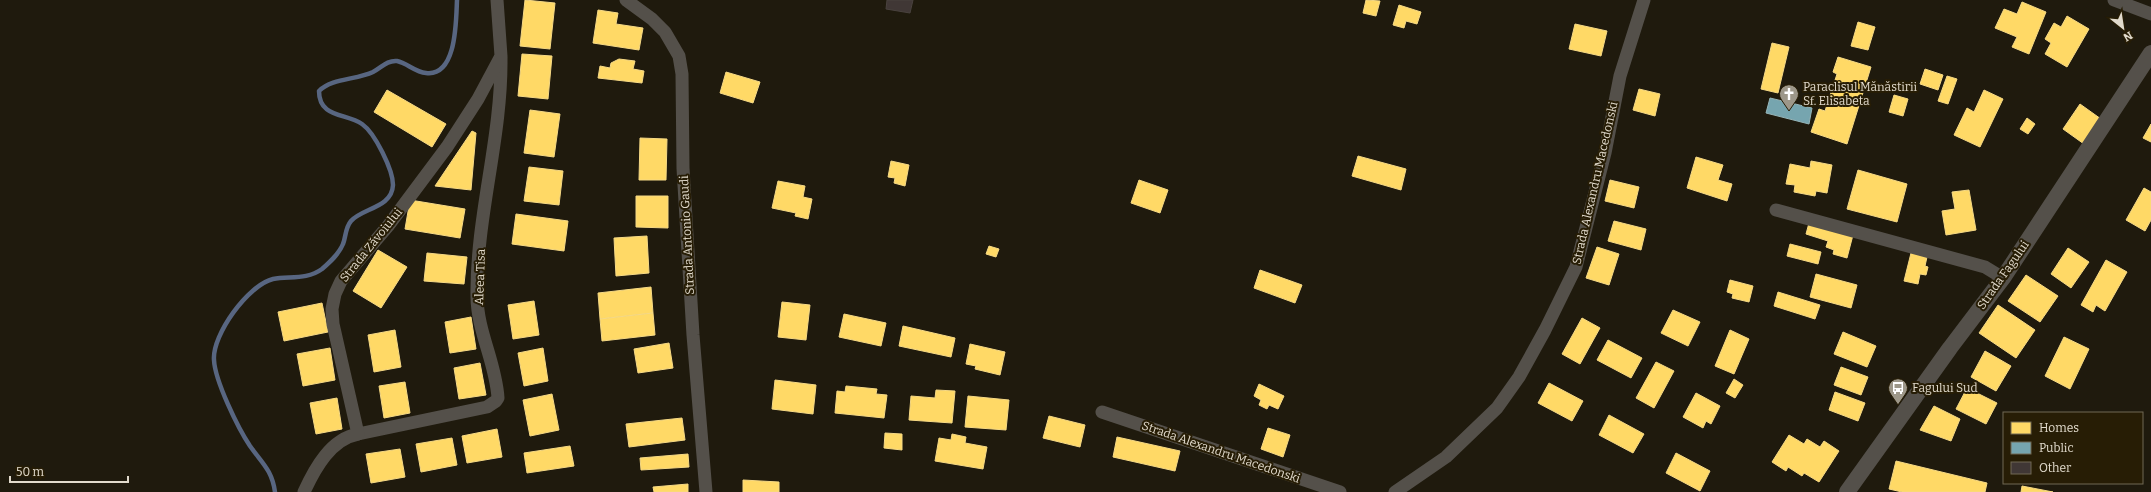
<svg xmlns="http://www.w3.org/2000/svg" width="2151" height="492" viewBox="0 0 2151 492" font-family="Bitter,serif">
<rect width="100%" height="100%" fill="#1f1a0d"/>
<g fill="#ffd966" stroke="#f6d985">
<path d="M525,0l30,3 -5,46 -30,-3z"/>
<path d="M1366,0l14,1 -4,15 -13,-3z"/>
<path d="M2022,2l24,10 -17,42 -17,-7 5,-10 -22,-9 9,-19 13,5z"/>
<path d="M1399,5l22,7 -4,12 -11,-3 -2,7 -11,-3z"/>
<path d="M598,10l20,3 -2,11 27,4 -4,22 -46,-7z"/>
<path d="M2067,16l22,13 -22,38 -22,-13 6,-11 -6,-4 9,-16 7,4z"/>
<path d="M1858,22l17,5 -7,23 -17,-4z"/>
<path d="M1575,24l32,7 -6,25 -32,-7z"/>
<path d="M1772,43l17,4 -11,46 -17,-4z"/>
<path d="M522,54l30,2 -4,43 -30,-3z"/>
<path d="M1838,57l33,10 -24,77 -36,-12 8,-23 6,2 12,-37 -4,-2z"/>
<path d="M619,59l16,2 -2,8 11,2 -2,12 -44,-5 2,-12 10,2 1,-5z"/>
<path d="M1925,69l18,6 -5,15 -18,-6z"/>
<path d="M726,72l34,10 -7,21 -33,-10z"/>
<path d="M1947,76l10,3 -9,25 -10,-3z"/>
<path d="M1639,89l21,5 -5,22 -22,-6z"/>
<path d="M387,90l59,34 -14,23 -58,-35z"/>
<path d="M1984,90l19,9 -23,48 -26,-12 13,-27 7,4z"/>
<path d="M1894,95l14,4 -5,17 -14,-4z"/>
<path d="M2080,104l21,15 -17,25 -21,-15z"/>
<path d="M530,110l30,4 -6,43 -30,-4z"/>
<path d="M2027,118l8,6 -7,10 -8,-5z"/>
<path d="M2151,124v18l-8,-4z"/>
<path d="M472,131l4,2 -5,57 -36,-4z"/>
<path d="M640,138l27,1 -1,41h-27z"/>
<path d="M1358,156l48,13 -5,21 -49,-14z"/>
<path d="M1696,157l27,8 -5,15 14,4 -5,17 -40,-13z"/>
<path d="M891,161l18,4 -4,21 -11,-3 1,-5 -7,-1z"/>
<path d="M1811,161l21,4 -5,28 -11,-2 -1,5 -21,-4 1,-7 -9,-1 4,-20 20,4z"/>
<path d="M529,167l34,4 -4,34 -35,-4z"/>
<path d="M1858,170l49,14 -10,38 -50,-13z"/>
<path d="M1139,180l29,10 -8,23 -29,-10z"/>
<path d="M1610,180l29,7 -5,21 -29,-7z"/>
<path d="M778,181l27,5 -2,11 9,2 -4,20 -13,-3 1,-3 -24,-5z"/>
<path d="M2144,188l7,4v28l-6,11 -19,-11z"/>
<path d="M1969,190l7,40 -30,5 -4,-24 13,-2 -3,-17z"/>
<path d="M636,196h32v32l-32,-1z"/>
<path d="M410,200l55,9 -5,29 -55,-9z"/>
<path d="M516,214l52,7 -4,30 -52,-7z"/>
<path d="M1614,221l32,8 -5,21 -33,-9z"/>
<path d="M1809,223l44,12 -6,23 -14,-4 1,-4 -8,-3 2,-6 -22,-7z"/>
<path d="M647,236l2,37 -33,3 -2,-38z"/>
<path d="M1790,244l31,8 -3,12 -31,-8z"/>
<path d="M989,246l10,3 -3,8 -10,-3z"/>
<path d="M1597,247l22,7 -10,31 -23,-7z"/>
<path d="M2068,248l21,14 -18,26 -20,-14z"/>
<path d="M378,250l29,17 -26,41 -28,-17z"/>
<path d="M427,253l40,4 -3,27 -40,-3z"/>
<path d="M1911,253l16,4 -2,9 3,1 -2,8 -6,-1 -2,10 -14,-3z"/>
<path d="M2106,260l21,12 -22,39 -9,-6 -3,7 -12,-7z"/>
<path d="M1260,270l42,15 -7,18 -41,-15z"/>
<path d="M1816,274l41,11 -6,23 -41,-11z"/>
<path d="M2026,275l32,21 -18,26 -32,-21z"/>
<path d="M1730,280l23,6 -4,16 -17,-4 1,-4 -6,-2z"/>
<path d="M651,287l2,26 -53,6 -2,-26z"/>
<path d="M1778,292l42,13 -5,14 -41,-13z"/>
<path d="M534,301l5,34 -26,4 -5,-34z"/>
<path d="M782,302l28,3 -4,35 -28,-3z"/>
<path d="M322,303l6,29 -44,9 -6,-29z"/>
<path d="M1998,305l37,25 -19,28 -37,-25z"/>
<path d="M1673,310l27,12 -12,24 -27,-13z"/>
<path d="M653,313l2,22 -53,6 -2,-22z"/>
<path d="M844,314l42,9 -5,23 -42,-9z"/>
<path d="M471,317l5,32 -26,4 -5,-31z"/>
<path d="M1582,318l18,10 -20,36 -18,-10z"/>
<path d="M903,326l52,12 -4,19 -52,-11z"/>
<path d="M395,330l6,37 -27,5 -6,-37z"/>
<path d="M1730,330l19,9 -15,35 -19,-8z"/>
<path d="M1843,332l33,14 -9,21 -33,-13z"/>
<path d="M2064,337l25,12 -19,40 -25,-13z"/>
<path d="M1608,340l34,18 -11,20 -34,-18z"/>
<path d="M669,343l4,25 -35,5 -4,-24z"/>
<path d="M970,344l35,8 -5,23 -25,-6 1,-3 -10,-2z"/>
<path d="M330,348l5,32 -32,6 -6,-32z"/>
<path d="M543,348l5,33 -24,5 -6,-33z"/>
<path d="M1985,351l26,15 -15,25 -25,-14z"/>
<path d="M1656,362l18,9 -20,37 -18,-10z"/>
<path d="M480,363l6,32 -27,4 -5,-31z"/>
<path d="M1841,367l27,10 -7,18 -27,-10z"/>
<path d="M1734,379l9,6 -8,13 -9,-5z"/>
<path d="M775,380l41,5 -3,29 -41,-5z"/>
<path d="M405,382l5,31 -26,5 -5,-32z"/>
<path d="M1549,383l34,18 -11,20 -34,-18z"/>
<path d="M1259,384l25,12 -6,13 -9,-4 -2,4 -8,-4 2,-5 -7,-4z"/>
<path d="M846,386l31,3 -1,5 11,1 -3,23 -49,-5 2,-22 8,1z"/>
<path d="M1967,388l30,15 -11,21 -30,-15z"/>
<path d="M936,390l19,1 -3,32 -43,-3 2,-24 24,2z"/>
<path d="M1835,392l30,11 -7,18 -29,-11z"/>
<path d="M1696,393l24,13 -9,18 -5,-3 -3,7 -20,-11z"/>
<path d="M552,394l7,36 -29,6 -7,-36z"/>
<path d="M968,396l41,4 -3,30 -41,-3z"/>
<path d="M337,398l5,31 -26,5 -6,-31z"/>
<path d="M1934,406l26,13 -9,22 -31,-11z"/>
<path d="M1609,415l35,19 -11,19 -34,-18z"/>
<path d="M1049,416l36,9 -5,22 -37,-9z"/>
<path d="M682,418l3,22 -56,7 -3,-23z"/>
<path d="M1268,428l22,7 -7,22 -22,-8z"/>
<path d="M497,429l5,28 -35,6 -5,-27z"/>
<path d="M885,433l17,1v16l-18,-2z"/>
<path d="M952,434l14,3 -1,6 22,4 -4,22 -48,-8 4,-23 12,2z"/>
<path d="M1789,435l15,9 3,-5 13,8 4,-6 15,10 -20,31 -15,-9 -2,3 -14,-9 -2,4 -14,-9z"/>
<path d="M1117,437l63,14 -5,20 -62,-14z"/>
<path d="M452,438l5,27 -36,7 -5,-28z"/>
<path d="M570,446l4,20 -47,7 -3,-20z"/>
<path d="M400,449l5,28 -34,6 -5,-29z"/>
<path d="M1676,453l34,18 -10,20 -34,-18z"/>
<path d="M688,454l1,13 -48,3 -1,-12z"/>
<path d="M1896,461l91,22 -2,9h-83l-13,-3z"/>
<path d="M743,480l36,2v10h-36z"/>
<path d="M688,484v8h-34l-1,-5z"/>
<path d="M2022,486l31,6h-32z"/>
</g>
<path fill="#76a5af" stroke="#96b5b8" d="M1770,98l42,10 -3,16 -43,-11z"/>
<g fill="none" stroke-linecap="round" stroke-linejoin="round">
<path stroke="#586681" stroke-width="4.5" d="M275,492c-3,-22 -13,-29 -25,-46 -12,-18 -35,-65 -36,-86 -2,-25 34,-75 59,-81 17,-3 34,1 49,-10 8,-7 17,-15 21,-25 3,-7 2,-16 8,-23 11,-13 41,-13 42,-36 0,-15 -18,-52 -31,-61 -16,-11 -43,-6 -43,-33 13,-13 37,-11 54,-19 8,-4 14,-12 24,-11 10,2 18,11 29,12 31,4 30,-53 31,-73"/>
</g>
<path fill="#403735" stroke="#49423e" d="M887,0h26l-3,13 -24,-4z"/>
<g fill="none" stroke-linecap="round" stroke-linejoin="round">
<g stroke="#54504a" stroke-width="13">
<path d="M626,0l26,19 13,13 14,24 3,18 1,94 10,167 13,157"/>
<path d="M2114,0l37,14"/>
<path d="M1776,210l209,57 18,11"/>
<path d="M1102,412l238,80"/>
<path d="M358,434l129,-27 9,-6 2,-3c-2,-35 -21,-67 -21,-102 -1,-80 25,-158 24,-238"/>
<path d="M304,492c11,-24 27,-53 54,-58l-25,-110 -1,-15 3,-15 6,-13 47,-55 59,-79 31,-48 23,-43 -4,-56"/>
<path d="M1395,492l51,-35 51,-49 22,-31 26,-47 31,-63 29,-114 15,-77 24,-76"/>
</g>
<path stroke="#54504a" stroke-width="16" d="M1847,492l103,-144 53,-70 148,-225"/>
</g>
<defs>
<symbol id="church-pin" viewBox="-11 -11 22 30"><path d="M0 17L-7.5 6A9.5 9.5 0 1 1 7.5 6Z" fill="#9d9789" stroke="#271d05"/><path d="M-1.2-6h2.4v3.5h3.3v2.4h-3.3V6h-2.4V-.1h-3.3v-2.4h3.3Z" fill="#fff"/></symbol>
<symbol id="bus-pin" viewBox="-11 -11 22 30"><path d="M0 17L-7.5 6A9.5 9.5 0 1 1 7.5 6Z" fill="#9d9789" stroke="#271d05"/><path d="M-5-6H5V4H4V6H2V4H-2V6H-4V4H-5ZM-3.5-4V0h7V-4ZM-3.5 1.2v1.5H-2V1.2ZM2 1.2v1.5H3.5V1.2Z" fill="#fff"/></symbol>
</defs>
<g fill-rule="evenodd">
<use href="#church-pin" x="1778" y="83" width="22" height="30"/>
<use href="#bus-pin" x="1887" y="377" width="22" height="30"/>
</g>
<g text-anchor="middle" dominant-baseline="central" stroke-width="4" stroke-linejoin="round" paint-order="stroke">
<g font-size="12" fill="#e1dacc" stroke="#271d05" text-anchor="start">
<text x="1803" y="87">Paraclisul Mănăstirii<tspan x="1803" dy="14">Sf. Elisabeta</tspan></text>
<text x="1912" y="388">Fagului Sud</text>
</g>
<g font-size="12" fill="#e1dacc" stroke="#271d05">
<text transform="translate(1595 183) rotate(-77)">Strada Alexandru Macedonski</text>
<text transform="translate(687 235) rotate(-93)">Strada Antonio Gaudi</text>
<text transform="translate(371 245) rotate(-51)">Strada Zăvoiului</text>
<text transform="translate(2003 275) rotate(-55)">Strada Fagului</text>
<text transform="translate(480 277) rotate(-88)">Aleea Tisa</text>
<text transform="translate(1221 452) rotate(19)">Strada Alexandru Macedonski</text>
</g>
</g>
<rect x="2003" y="412" width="140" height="72" fill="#271d05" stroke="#716955"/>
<rect x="2011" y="422" width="20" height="12" fill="#ffd966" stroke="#716955"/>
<text x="2039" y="432" font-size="12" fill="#e1dacc">Homes</text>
<rect x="2011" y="442" width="20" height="12" fill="#76a5af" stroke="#716955"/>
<text x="2039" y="452" font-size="12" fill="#e1dacc">Public</text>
<rect x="2011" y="462" width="20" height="12" fill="#403735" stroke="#716955"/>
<text x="2039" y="472" font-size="12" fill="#e1dacc">Other</text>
<g transform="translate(2123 28) rotate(150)" stroke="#271d05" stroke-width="3" paint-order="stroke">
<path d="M0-3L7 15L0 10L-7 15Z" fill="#e1dacc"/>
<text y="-6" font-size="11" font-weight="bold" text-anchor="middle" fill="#e1dacc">N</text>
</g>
<path d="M10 476v6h118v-6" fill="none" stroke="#e1dacc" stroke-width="2"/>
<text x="16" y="476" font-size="12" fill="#e1dacc" stroke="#271d05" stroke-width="3" paint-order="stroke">50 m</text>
</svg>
